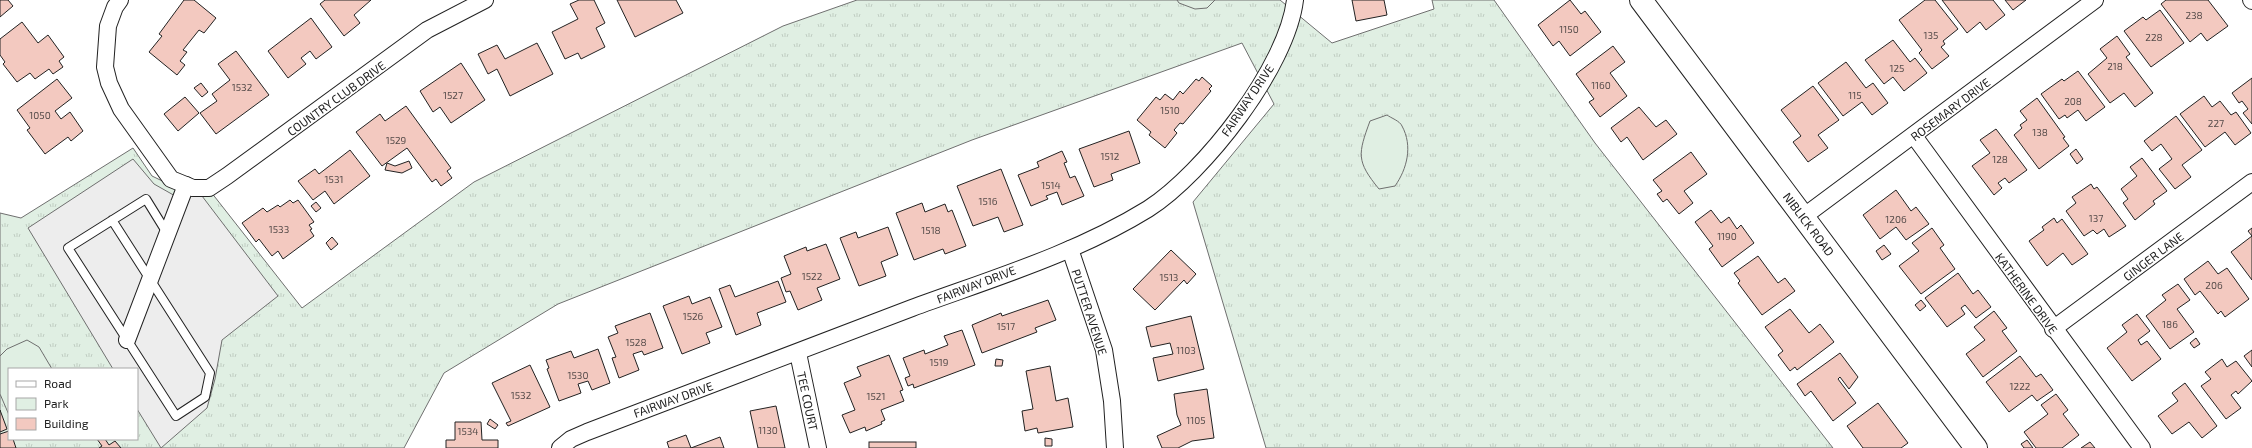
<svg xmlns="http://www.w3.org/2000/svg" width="2252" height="448" viewBox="0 0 2252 448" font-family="'Exo 2',sans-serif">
<defs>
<pattern id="grass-tufts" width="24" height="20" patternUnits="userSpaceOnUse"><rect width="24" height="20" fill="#e0efe3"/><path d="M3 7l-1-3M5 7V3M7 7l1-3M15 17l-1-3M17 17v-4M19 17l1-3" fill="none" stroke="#c0cdc2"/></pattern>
</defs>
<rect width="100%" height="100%" fill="#fff"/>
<path fill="url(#grass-tufts)" stroke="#6f6f6f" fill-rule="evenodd" d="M857,0h423l52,43 102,-34 -2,-9h62l101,143 238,305h-567l-73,-246 81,-98 -32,-61 -270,97 -414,164 -114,69 -40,75h-404v-235l21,5 112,-70 19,28 33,16h26l91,116 172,-126 309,-156zM9,369h128v70h-128z"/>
<g fill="#e0efe3" stroke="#6f6f6f">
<path d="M1177,0h38l-8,8 -12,1 -16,-6z"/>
<path d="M1387,115c4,3 13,6 15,11 11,20 5,43 -7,60l-16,3c-23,-28 -21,-35 -9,-68z"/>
<path d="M27,340l12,7 13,22h-43v46l-9,-21v-38l7,-7z"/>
</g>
<path fill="#ededed" stroke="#6f6f6f" d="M133,159l21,25 23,13 25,-1 76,100 -56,44 -7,39 -8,29 -46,40 -24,-39v-40h-24l-85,-141z"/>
<g fill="#f3c9c0" stroke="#222">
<path d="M0,0h8l5,6 -13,11z"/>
<path d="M184,0h10l22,18 -12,15 -5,-3 -16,20 4,2 -7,9 5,4 -8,10 -28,-23 13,-16 -3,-2z"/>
<path d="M325,0h46l-17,15 6,8 -16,13 -24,-32z"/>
<path d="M579,0h15l11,23 -9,5 9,19 -24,12 -3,-6 -13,6 -13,-27 26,-13 -8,-15z"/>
<path d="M617,0h59l7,13 -48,24z"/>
<path d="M1352,0h32l3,15 -31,6z"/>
<path d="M1570,0l11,14 4,-3 16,21 -31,24 -11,-15 -6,5 -15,-21z"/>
<path d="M1925,0h10l23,29 -15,12 2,3 -4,3 8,9 -17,13 -13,-16 3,-3 -23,-30z"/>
<path d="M1942,0h51l12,15 -19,15 -6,-8 -13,11z"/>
<path d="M2005,0h21l-13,10z"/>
<path d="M2166,0h42l20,26 -21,15 -6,-8 -11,9 -29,-38z"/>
<path d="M2160,10l24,33 -33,24 -27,-36 19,-14 3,3z"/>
<path d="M311,18l21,29 -16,12 -6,-8 -9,7 5,6 -18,14 -20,-27z"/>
<path d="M22,22l16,21 10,-8 16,22 -5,4 4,6 -10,7 -4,-5 -14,10 -5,-6 -13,9 -14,-18 2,-2 -5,-7v-16z"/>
<path d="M2117,36l13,18 -4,3 27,36 -18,14 -11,-14 -14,10 -22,-29 19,-16 -7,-9z"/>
<path d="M1893,40l17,22 5,-4 12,15 -23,18 -11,-14 -9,7 -19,-24z"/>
<path d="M537,43l16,31 -43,22 -13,-27 -9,5 -10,-20 19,-9 8,14z"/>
<path d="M1613,46l12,16 -15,11 17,23 -27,21 -11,-15 5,-3 -18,-25z"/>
<path d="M236,51l33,44 -53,39 -16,-21 17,-12 -5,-7 18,-14 -12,-16z"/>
<path d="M1846,62l20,26 7,-5 15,20 -16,12 -10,-13 -19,14 -25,-33z"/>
<path d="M461,63l24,37 -34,23 -11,-16 -7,5 -13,-21z"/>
<path d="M2078,71l27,36 -19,14 -8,-11 -11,8 -2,-3 -6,4 -18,-25 21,-15 2,2z"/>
<path d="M1202,77l10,9 -3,3 2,2 -28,33 -3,-1 -6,7 3,3 -12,15 -16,-13 2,-3 -14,-12 19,-23 4,3 5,-6 8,6 7,-9 3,3 13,-15 3,2z"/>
<path d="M2252,78v46l-9,-11 5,-4 -6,-8 -3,2 -7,-10z"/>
<path d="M57,79l15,19 -17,13 6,8 9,-7 13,19 -12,10 -3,-4 -23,17 -18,-24 3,-2 -13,-18z"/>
<path d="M201,83l7,9 -6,5 -8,-9z"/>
<path d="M1813,86l26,34 -21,15 10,13 -20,14 -15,-20 8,-6 -20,-26z"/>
<path d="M2204,96l8,11 8,-6 11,14 5,-3 15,21 -16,12 -10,-13 -20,15 -25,-33z"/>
<path d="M185,97l14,16 -21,18 -14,-17z"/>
<path d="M2037,98l28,39 -2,1 6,8 -30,23 -25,-34 8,-7 -2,-3 7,-5 -7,-9z"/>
<path d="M406,106l45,62 -4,3 5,7 -11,8 -5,-7 -4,3 -25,-34 -25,18 -26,-34 24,-18 5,7z"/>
<path d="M1639,107l17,20 10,-7 11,14 -34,26 -16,-23 -6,5 -10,-14z"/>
<path d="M2176,116l26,34 -20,15 9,12 -16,12 -16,-20 13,-10 -11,-15 -9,7 -8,-10z"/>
<path d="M1996,129l31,41 -18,13 -4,-5 -7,5 4,5 -8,7 -22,-29 18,-13 -10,-13z"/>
<path d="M1129,131l11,32 -29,11 2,6 -19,7 -15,-38z"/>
<path d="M2076,149l7,10 -6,5 -7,-10z"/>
<path d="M350,150l20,26 -36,28 -9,-13 -12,9 -15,-19 17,-12 4,5z"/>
<path d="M1062,151l5,11 -3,1 6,15 5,-2 9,20 -22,9 -5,-13 -11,4 2,3 -17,7 -13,-31 21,-8 -2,-5z"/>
<path d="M1691,152l16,22 -23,17 9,12 -14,11 -12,-15 -4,3 -6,-8 5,-3 -9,-11z"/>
<path d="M2142,158l25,33 -14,10 2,3 -20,16 -12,-17 5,-4 -7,-10 16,-13 -7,-9z"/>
<path d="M409,161l3,7 -10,5 -17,-3 2,-7 8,3z"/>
<path d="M1001,169l22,56 -19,7 -6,-15 -25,9 -16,-40z"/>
<path d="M2091,184l3,5 3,-2 29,39 -17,11 -5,-8 -7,5 -4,-4 -9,6 -18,-25 10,-8 -4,-6z"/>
<path d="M1896,190l15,21 5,-4 13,17 -23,16 -10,-13 -16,12 -17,-24z"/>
<path d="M290,200l3,3 5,-3 16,22 -5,3 3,4 -2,1 4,6 -31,23 -5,-8 -6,5 -13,-17 -3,3 -14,-19 21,-15 4,4 11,-7 2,2z"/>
<path d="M316,202l5,6 -5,4 -5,-6z"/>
<path d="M922,203l3,9 20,-8 3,8 4,-2 14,36 -21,8 -2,-5 -29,11 -18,-47z"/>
<path d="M1711,210l10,13 8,-6 8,12 4,-4 13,18 -32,24 -13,-18 4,-3 -18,-24z"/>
<path d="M2054,218l3,5 5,-4 26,35 -16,11 -9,-12 -16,13 -18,-25 15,-11 -2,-3z"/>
<path d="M888,227l10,28 -17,7 5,14 -27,10 -19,-48 16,-6 2,6z"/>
<path d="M1932,228l12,17 -4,3 15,21 -34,25 -22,-28 20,-15 -7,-8z"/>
<path d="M2252,228v52l-21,-28 21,-16 -4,-5z"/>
<path d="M332,237l6,7 -7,6 -5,-7z"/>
<path d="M826,244l14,35 -23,9 5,12 -24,10 -8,-19 -4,1 -5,-14 10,-4 -7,-18 22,-9 1,4z"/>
<path d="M1884,245l7,9 -9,6 -6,-9z"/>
<path d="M1171,250l25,24 -9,10 -3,-4 -29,30 -22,-21z"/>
<path d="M1758,256l20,27 7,-5 10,13 -33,24 -24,-32 2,-2 -6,-8z"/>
<path d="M2208,261l10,13 9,-6 22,31 -24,18 -4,-6 -3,3 -18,-23 -5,4 -11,-16z"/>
<path d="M1958,273l15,21 5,-4 13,17 -15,11 -11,-13 -4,3 4,6 -18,13 -22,-29z"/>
<path d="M778,281l8,21 -29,11 4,12 -25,10 -17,-46 11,-4 5,12z"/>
<path d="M2178,284l12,16 -13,9 17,23 -24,17 -24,-33 20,-16 -4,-5z"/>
<path d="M689,296l3,8 18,-7 12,30 -16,6 4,10 -28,11 -19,-48z"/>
<path d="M1048,300l8,20 -21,8 2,4 -55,21 -10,-28 29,-12 1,3z"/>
<path d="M1921,300l5,6 -6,5 -5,-6z"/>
<path d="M1790,309l19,24 11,-9 14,18 -37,28 -2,-3 -5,4 -12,-16 5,-4 -18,-24z"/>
<path d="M1994,311l13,17 -5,3 15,20 -34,26 -17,-23 19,-14 -11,-13z"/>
<path d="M650,313l13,35 -19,7 -2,-4 -9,3 6,16 -20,8 -7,-20 4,-1 -8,-20 10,-4 -3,-7z"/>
<path d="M2137,314l13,17 -12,9 3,5 6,-4 14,18 -29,22 -25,-33 20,-16 -5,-7z"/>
<path d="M1191,316l13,53 -46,12 -5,-23 20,-4 -3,-11 -19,4 -5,-20z"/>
<path d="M962,330l13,35 -61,23 -1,-4 -5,2 -3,-8 5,-2 -7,-18 21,-8 1,4 23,-9 -4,-9z"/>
<path d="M2196,338l4,6 -6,4 -4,-5z"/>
<path d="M598,349l12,34 -18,7 -4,-9 -10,3 3,9 -22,8 -12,-32 2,-1 -3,-8 25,-9 3,7z"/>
<path d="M2252,350v17l-8,-11z"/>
<path d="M1840,353l18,24 -9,12 -9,-12 -2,2 18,24 -23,18 -22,-30 -6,5 -8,-12z"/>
<path d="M889,355l14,35 -3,1 4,10 -23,9 4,10 -4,2 1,2 -16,7 -1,-4 -15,6 -8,-18 13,-5 -11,-27 17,-7 -4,-9z"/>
<path d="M2020,356l16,21 5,-3 12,16 -16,11 -5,-6 -23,17 -23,-30z"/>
<path d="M996,359l7,1 -1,6h-7z"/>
<path d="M2222,359l5,8 9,-6 16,20 -14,13 -2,-3 -5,4 10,13 -15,11 -25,-33 10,-7 -6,-7z"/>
<path d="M530,365l20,42 -42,19 -2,-3 5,-2 -19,-38z"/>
<path d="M1050,366l6,35 12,-3 5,29 -35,6 -1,-5 -12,3 -3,-20 11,-2 -7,-38z"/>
<path d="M2185,383l32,43 -15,12 -13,-16 -17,12 -14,-18 20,-15 -6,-8z"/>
<path d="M1207,389l7,49 -22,3 -14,7h-16l-5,-12 24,-11 -4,-10 -3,-21z"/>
<path d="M2056,394l12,16 -5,4 16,21 -17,13h-26l-12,-16 24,-18 -7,-9z"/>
<path d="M1878,403l30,40 -7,5h-38l-16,-22z"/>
<path d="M776,406l9,42h-27l-8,-37z"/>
<path d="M0,410l7,19 -7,3z"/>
<path d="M490,419l8,6 -3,4 -8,-5z"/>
<path d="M455,422h26l1,18h16v8h-52v-8h9z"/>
<path d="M9,431v8h4l3,9h-16v-14z"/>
<path d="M686,435l5,13h-22l-2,-6z"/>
<path d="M720,437l4,11h-33z"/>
<path d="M1045,438l7,1v7h-7z"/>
<path d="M97,439h8l4,6 6,-4 6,7h-22l3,-2z"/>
<path d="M2027,440l6,8h-9l-3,-4z"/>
<rect x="869" y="442" width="47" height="6"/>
<path d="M2090,442l5,6h-14z"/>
</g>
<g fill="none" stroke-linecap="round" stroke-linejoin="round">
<defs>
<path id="lane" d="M112,220l98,153 -5,24 -29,19 -108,-168 78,-49 21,34"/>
<g id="street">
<path d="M120,0l-5,7 -7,19 -3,41 4,16 12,26 50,70 22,9h16l18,-12 200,-146 58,-30"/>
<path d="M2251,0l1,1"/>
<path d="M1914,136l228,312"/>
<path d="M1803,217l292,-217"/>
<path d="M1070,249l34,101 8,51 3,47"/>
<path d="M2053,329l199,-147"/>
<path d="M127,340l59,-155"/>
<path d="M798,353l20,95"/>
<path d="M560,448l11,-9 16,-7c109,-41 216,-83 325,-124 79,-29 163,-54 236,-99 56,-36 139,-142 147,-209"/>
</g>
<path id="secondary" d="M1641,0l335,448"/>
</defs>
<use href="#lane" stroke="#222" stroke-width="10"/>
<use href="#street" stroke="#222" stroke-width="18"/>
<use href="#secondary" stroke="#222" stroke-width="24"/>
<use href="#lane" stroke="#fff" stroke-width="8"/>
<use href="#street" stroke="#fff" stroke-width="16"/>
<use href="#secondary" stroke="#fff" stroke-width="22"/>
</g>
<g text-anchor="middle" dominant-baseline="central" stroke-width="3" stroke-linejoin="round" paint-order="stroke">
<g font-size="10" fill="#564c4a">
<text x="2194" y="15">238</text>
<text x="1569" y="29">1150</text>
<text x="1931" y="35">135</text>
<text x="2154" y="37">228</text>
<text x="2115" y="66">218</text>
<text x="1897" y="68">125</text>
<text x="1601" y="85">1160</text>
<text x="242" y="87">1532</text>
<text x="453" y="95">1527</text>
<text x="1855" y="95">115</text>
<text x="2073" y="101">208</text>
<text x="1170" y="110">1510</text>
<text x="40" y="115">1050</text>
<text x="2216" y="123">227</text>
<text x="2040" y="132">138</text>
<text x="396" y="140">1529</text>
<text x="1110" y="156">1512</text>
<text x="2000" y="159">128</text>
<text x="334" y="179">1531</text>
<text x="1051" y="185">1514</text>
<text x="988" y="201">1516</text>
<text x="2096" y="218">137</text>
<text x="1896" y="219">1206</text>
<text x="279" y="229">1533</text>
<text x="931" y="230">1518</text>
<text x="1727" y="236">1190</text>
<text x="812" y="276">1522</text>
<text x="1169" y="277">1513</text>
<text x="2214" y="285">206</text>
<text x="693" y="316">1526</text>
<text x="2170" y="324">186</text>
<text x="1006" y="326">1517</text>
<text x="636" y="342">1528</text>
<text x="1186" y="350">1103</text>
<text x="939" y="362">1519</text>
<text x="578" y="375">1530</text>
<text x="2020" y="386">1222</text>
<text x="521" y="395">1532</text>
<text x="876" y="396">1521</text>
<text x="1196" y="420">1105</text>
<text x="768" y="430">1130</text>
<text x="468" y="431">1534</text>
</g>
<g font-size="12" fill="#222" stroke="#fff">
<text transform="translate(336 98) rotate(-36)">COUNTRY CLUB DRIVE</text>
<text transform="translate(1247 100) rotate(-56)">FAIRWAY DRIVE</text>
<text transform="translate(1950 109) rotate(-37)">ROSEMARY DRIVE</text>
<text transform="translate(1809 224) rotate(53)">NIBLICK ROAD</text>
<text transform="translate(2153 256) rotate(-37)">GINGER LANE</text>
<text transform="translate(976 284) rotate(-21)">FAIRWAY DRIVE</text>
<text transform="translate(2027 293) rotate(54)">KATHERINE DRIVE</text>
<text transform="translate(1090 312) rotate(72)">PUTTER AVENUE</text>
<text transform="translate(673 399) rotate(-20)">FAIRWAY DRIVE</text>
<text transform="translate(808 401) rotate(78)">TEE COURT</text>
</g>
</g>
<rect x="8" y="368" width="130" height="72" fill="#ffffff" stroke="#a7a7a7"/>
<rect x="16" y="381" width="20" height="6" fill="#ffffff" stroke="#a7a7a7"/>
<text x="44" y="388" font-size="12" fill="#222222">Road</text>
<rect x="16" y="398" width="20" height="12" fill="#e0efe3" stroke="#a7a7a7"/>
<text x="44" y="408" font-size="12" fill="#222222">Park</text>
<rect x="16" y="418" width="20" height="12" fill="#f3c9c0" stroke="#a7a7a7"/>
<text x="44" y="428" font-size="12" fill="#222222">Building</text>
</svg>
